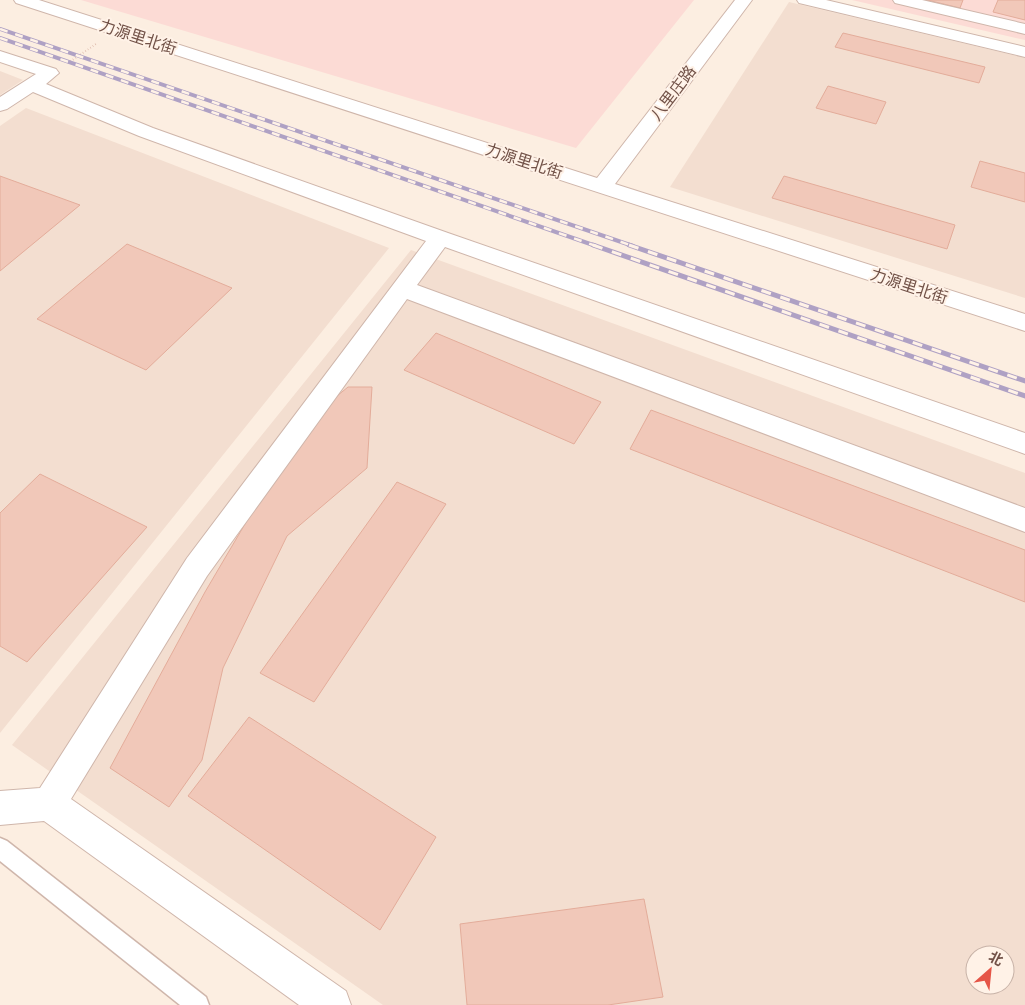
<svg xmlns="http://www.w3.org/2000/svg" width="1025" height="1005" viewBox="0 0 1025 1005" font-family="Jost,'Noto Sans SC',sans-serif">
<rect width="100%" height="100%" fill="#fceee1"/>
<g fill="#f3ded0" fill-rule="evenodd">
<path d="M789,2l236,56v240l-355,-111z"/>
<path d="M0,71l23,9 -23,15z"/>
<path d="M26,108l363,140 -389,485v-607z"/>
<path d="M411,250l614,223v532h-642l-371,-260zM975,955h30v30h-30z"/>
</g>
<g fill="#fcdbd5">
<path d="M81,0h613l-118,148z"/>
<path d="M852,0h173v40z"/>
</g>
<g fill="#f1c8b9" stroke="#e3ac9a">
<path d="M927,0h36l-3,8z"/>
<path d="M998,0h27v20l-32,-8z"/>
<path d="M843,33l142,34 -6,16 -144,-36z"/>
<path d="M828,86l58,16 -10,22 -60,-16z"/>
<path d="M980,161l45,12v29l-54,-15z"/>
<path d="M0,176l80,29 -80,66z"/>
<path d="M784,176l171,49 -8,24 -175,-51z"/>
<path d="M127,244l105,44 -86,82 -109,-51z"/>
<path d="M436,333l165,69 -27,42 -170,-74z"/>
<path d="M348,387h24l-5,81 -80,68 -64,132 -21,92 -33,47 -59,-39 95,-176 50,-85 82,-111z"/>
<path d="M651,410l374,140v52l-395,-153z"/>
<path d="M40,474l107,53 -120,135 -27,-16v-133z"/>
<path d="M397,482l49,22 -132,198 -54,-29z"/>
<path d="M249,717l187,120 -56,93 -192,-134z"/>
<path d="M644,899l19,98 -55,8h-141l-7,-81z"/>
</g>
<g fill="none" stroke-linecap="round" stroke-linejoin="round">
<defs>
<path id="service" d="M0,838l7,3 199,156 3,8h-29l-180,-144z"/>
<g id="minor">
<path d="M14,0h25l558,178 138,-178h17l-137,184 410,130v17l-1009,-328z"/>
<path d="M797,0h29l199,47v10l-226,-54z"/>
<path d="M893,0h29l103,24v10l-130,-31z"/>
<path d="M0,51l56,18 3,4 -13,11 107,44 295,105 577,200v21l-580,-207 -28,38 608,223v24l-618,-233 -200,277 -136,223 275,192 5,14h-52l-255,-184 -44,4v-34l40,-3 147,-230 239,-317 -287,-105 -106,-44 -26,17 -7,2v-14l36,-23 -36,-12z"/>
</g>
</defs>
<use href="#service" stroke="#cfb6ab" stroke-width="3"/>
<use href="#minor" stroke="#cfb6ab" stroke-width="2"/>
<path stroke="#d5ab9d" stroke-width="2" stroke-dasharray="0.5 2.5" stroke-linecap="butt" d="M68,63l28,-19"/>
<use href="#service" fill="#fff" fill-rule="evenodd"/>
<use href="#minor" fill="#fff" fill-rule="evenodd"/>
<defs>
<g id="rail-far1">
<path d="M0,29l633,217"/>
<path d="M0,38l596,208"/>
</g>
<g id="rail">
<path d="M593,245l432,151"/>
<path d="M629,245l396,136"/>
</g>
</defs>
<use href="#rail-far1" stroke="#afa1c4" stroke-width="4"/>
<use href="#rail" stroke="#afa1c4" stroke-width="5"/>
<use href="#rail-far1" stroke="#fff2e7" stroke-width="2.5" stroke-dasharray="8" stroke-linecap="butt"/>
<use href="#rail" stroke="#fff2e7" stroke-width="3" stroke-dasharray="10" stroke-linecap="butt"/>
</g>
<g text-anchor="middle" dominant-baseline="central" stroke-width="4" stroke-linejoin="round" paint-order="stroke">
<g font-size="16" fill="#725248" stroke="#fff2e7">
<text transform="translate(138 37) rotate(18)">力源里北街</text>
<text transform="translate(673 93) rotate(-53)">八里庄路</text>
<text transform="translate(524 161) rotate(18)">力源里北街</text>
<text transform="translate(909 286) rotate(18)">力源里北街</text>
</g>
</g>
<g transform="translate(990 970) rotate(27)"><circle r="24" fill="#fff2e7" stroke="#c7b2a7"/>
<path d="M0-4L9 19L0 12L-9 19Z" fill="#e55547"/>
<text y="-8" font-size="14" font-weight="bold" text-anchor="middle" fill="#725248">北</text>
</g>
</svg>
